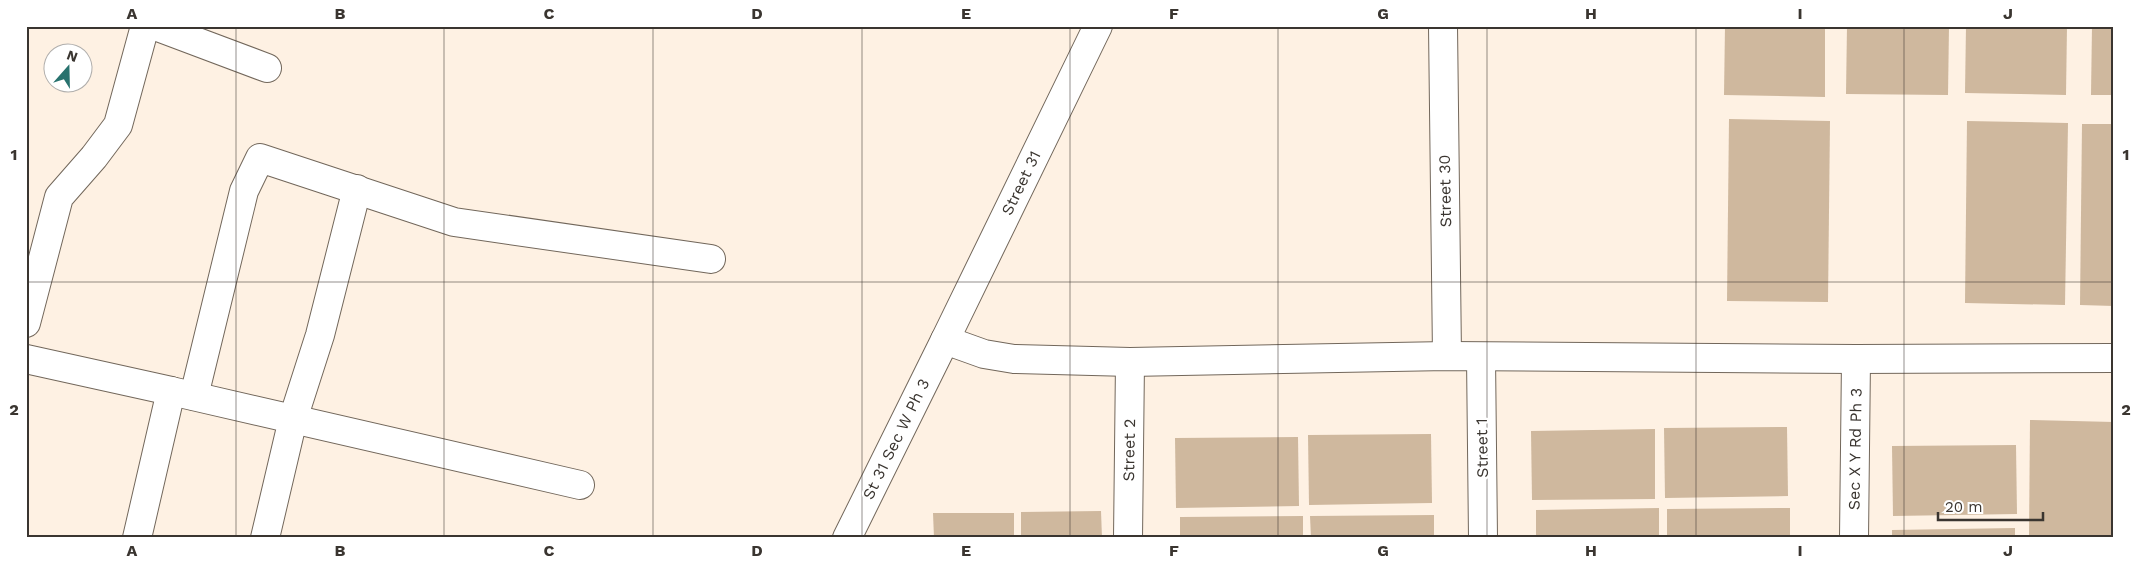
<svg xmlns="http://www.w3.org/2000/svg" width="2140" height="564" viewBox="0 0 2140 564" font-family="'Work Sans',sans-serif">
<rect width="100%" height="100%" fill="#fef1e3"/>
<g fill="#cfb89e">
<path d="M1725,26h100v71l-101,-2z"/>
<path d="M1847,26h102l-1,69 -102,-1z"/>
<path d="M1966,26h101l-1,69 -101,-2z"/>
<path d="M2092,26h22v69h-23z"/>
<path d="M1729,119l101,2 -2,181 -101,-1z"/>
<path d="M1967,121l101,2 -3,182 -100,-2z"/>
<path d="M2082,124h32v182l-34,-1z"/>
<path d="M2030,420l84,2v116h-85z"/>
<path d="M1787,427l1,69 -123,2 -1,-70z"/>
<path d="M1655,429v70l-123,1 -1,-69z"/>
<path d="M1431,434l1,69 -123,2 -1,-70z"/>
<path d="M1298,437l1,69 -123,2 -1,-70z"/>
<path d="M2016,445l1,69 -124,2 -1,-70z"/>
<path d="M1659,508v30h-123v-28z"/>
<path d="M1790,508v30h-123v-29z"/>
<path d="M1101,511l1,27h-81v-26z"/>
<path d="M933,513h81v25h-80z"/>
<path d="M1434,515v23h-123l-1,-22z"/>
<path d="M1303,516v22h-123v-21z"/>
<path d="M2015,528v10h-123v-8z"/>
</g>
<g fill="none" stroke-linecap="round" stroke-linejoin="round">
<defs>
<g id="street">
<path d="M155,26l112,42"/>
<path d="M1443,26l4,330"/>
<path d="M26,323l33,-126 35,-40 24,-32 27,-99"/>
<path d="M945,340l153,-314"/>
<path d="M1481,357l2,181"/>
<path d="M26,359l145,32 -34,147"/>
<path d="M171,391l409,94"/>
<path d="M194,396l50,-205 16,-33 194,64 257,37"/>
<path d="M265,538l28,-119 27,-84 37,-146"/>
<path d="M1128,538l2,-176"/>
</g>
<g id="secondary">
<path d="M847,538l98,-198 39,14 30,5 116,3 317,-6 409,3 258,-1"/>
<path d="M1854,538l2,-179"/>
</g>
</defs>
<use href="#street" stroke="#72675b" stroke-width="30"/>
<use href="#secondary" stroke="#72675b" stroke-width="30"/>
<use href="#street" stroke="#fff" stroke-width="28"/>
<use href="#secondary" stroke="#fff" stroke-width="28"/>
</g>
<path fill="none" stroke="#3a3530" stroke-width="1" stroke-opacity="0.55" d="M236,26v512M444,26v512M653,26v512M862,26v512M1070,26v512M1278,26v512M1487,26v512M1696,26v512M1904,26v512M26,282h2088"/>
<g text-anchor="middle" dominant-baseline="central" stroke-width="4.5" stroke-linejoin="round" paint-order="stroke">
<g font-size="16" fill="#3a3530" stroke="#fff">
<text transform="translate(1021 183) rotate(-64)">Street 31</text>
<text transform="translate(1445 191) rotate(-91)">Street 30</text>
<text transform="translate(896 439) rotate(-64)">St 31 Sec W Ph 3</text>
<text transform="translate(1482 448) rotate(-91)">Street 1</text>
<text transform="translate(1855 449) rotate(-89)">Sec X Y Rd Ph 3</text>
<text transform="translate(1129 450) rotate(-89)">Street 2</text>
</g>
</g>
<rect width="2140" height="564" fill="none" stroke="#ffffff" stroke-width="55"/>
<g transform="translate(68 68) rotate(20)"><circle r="24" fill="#ffffff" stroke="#b0aeac"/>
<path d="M0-4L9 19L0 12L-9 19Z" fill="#28726e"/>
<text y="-8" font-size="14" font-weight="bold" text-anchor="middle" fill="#3a3530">N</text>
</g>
<path d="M1938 512v8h105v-8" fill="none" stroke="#3a3530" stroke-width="2.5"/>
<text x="1945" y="512" font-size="15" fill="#3a3530" stroke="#ffffff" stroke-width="4" paint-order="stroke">20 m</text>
<rect x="28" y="28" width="2084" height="508" fill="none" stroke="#3a3530" stroke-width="2"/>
<g font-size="16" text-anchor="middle" font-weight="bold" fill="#3a3530">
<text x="132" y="19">A</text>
<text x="340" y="19">B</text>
<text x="549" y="19">C</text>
<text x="757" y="19">D</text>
<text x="966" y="19">E</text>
<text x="1174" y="19">F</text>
<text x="1383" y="19">G</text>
<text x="1591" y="19">H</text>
<text x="1800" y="19">I</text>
<text x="2008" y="19">J</text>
<text x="14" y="160">1</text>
<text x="2126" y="160">1</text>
<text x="14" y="415">2</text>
<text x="2126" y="415">2</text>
<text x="132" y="556">A</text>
<text x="340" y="556">B</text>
<text x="549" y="556">C</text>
<text x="757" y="556">D</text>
<text x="966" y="556">E</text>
<text x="1174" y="556">F</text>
<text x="1383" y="556">G</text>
<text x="1591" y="556">H</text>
<text x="1800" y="556">I</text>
<text x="2008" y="556">J</text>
</g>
</svg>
